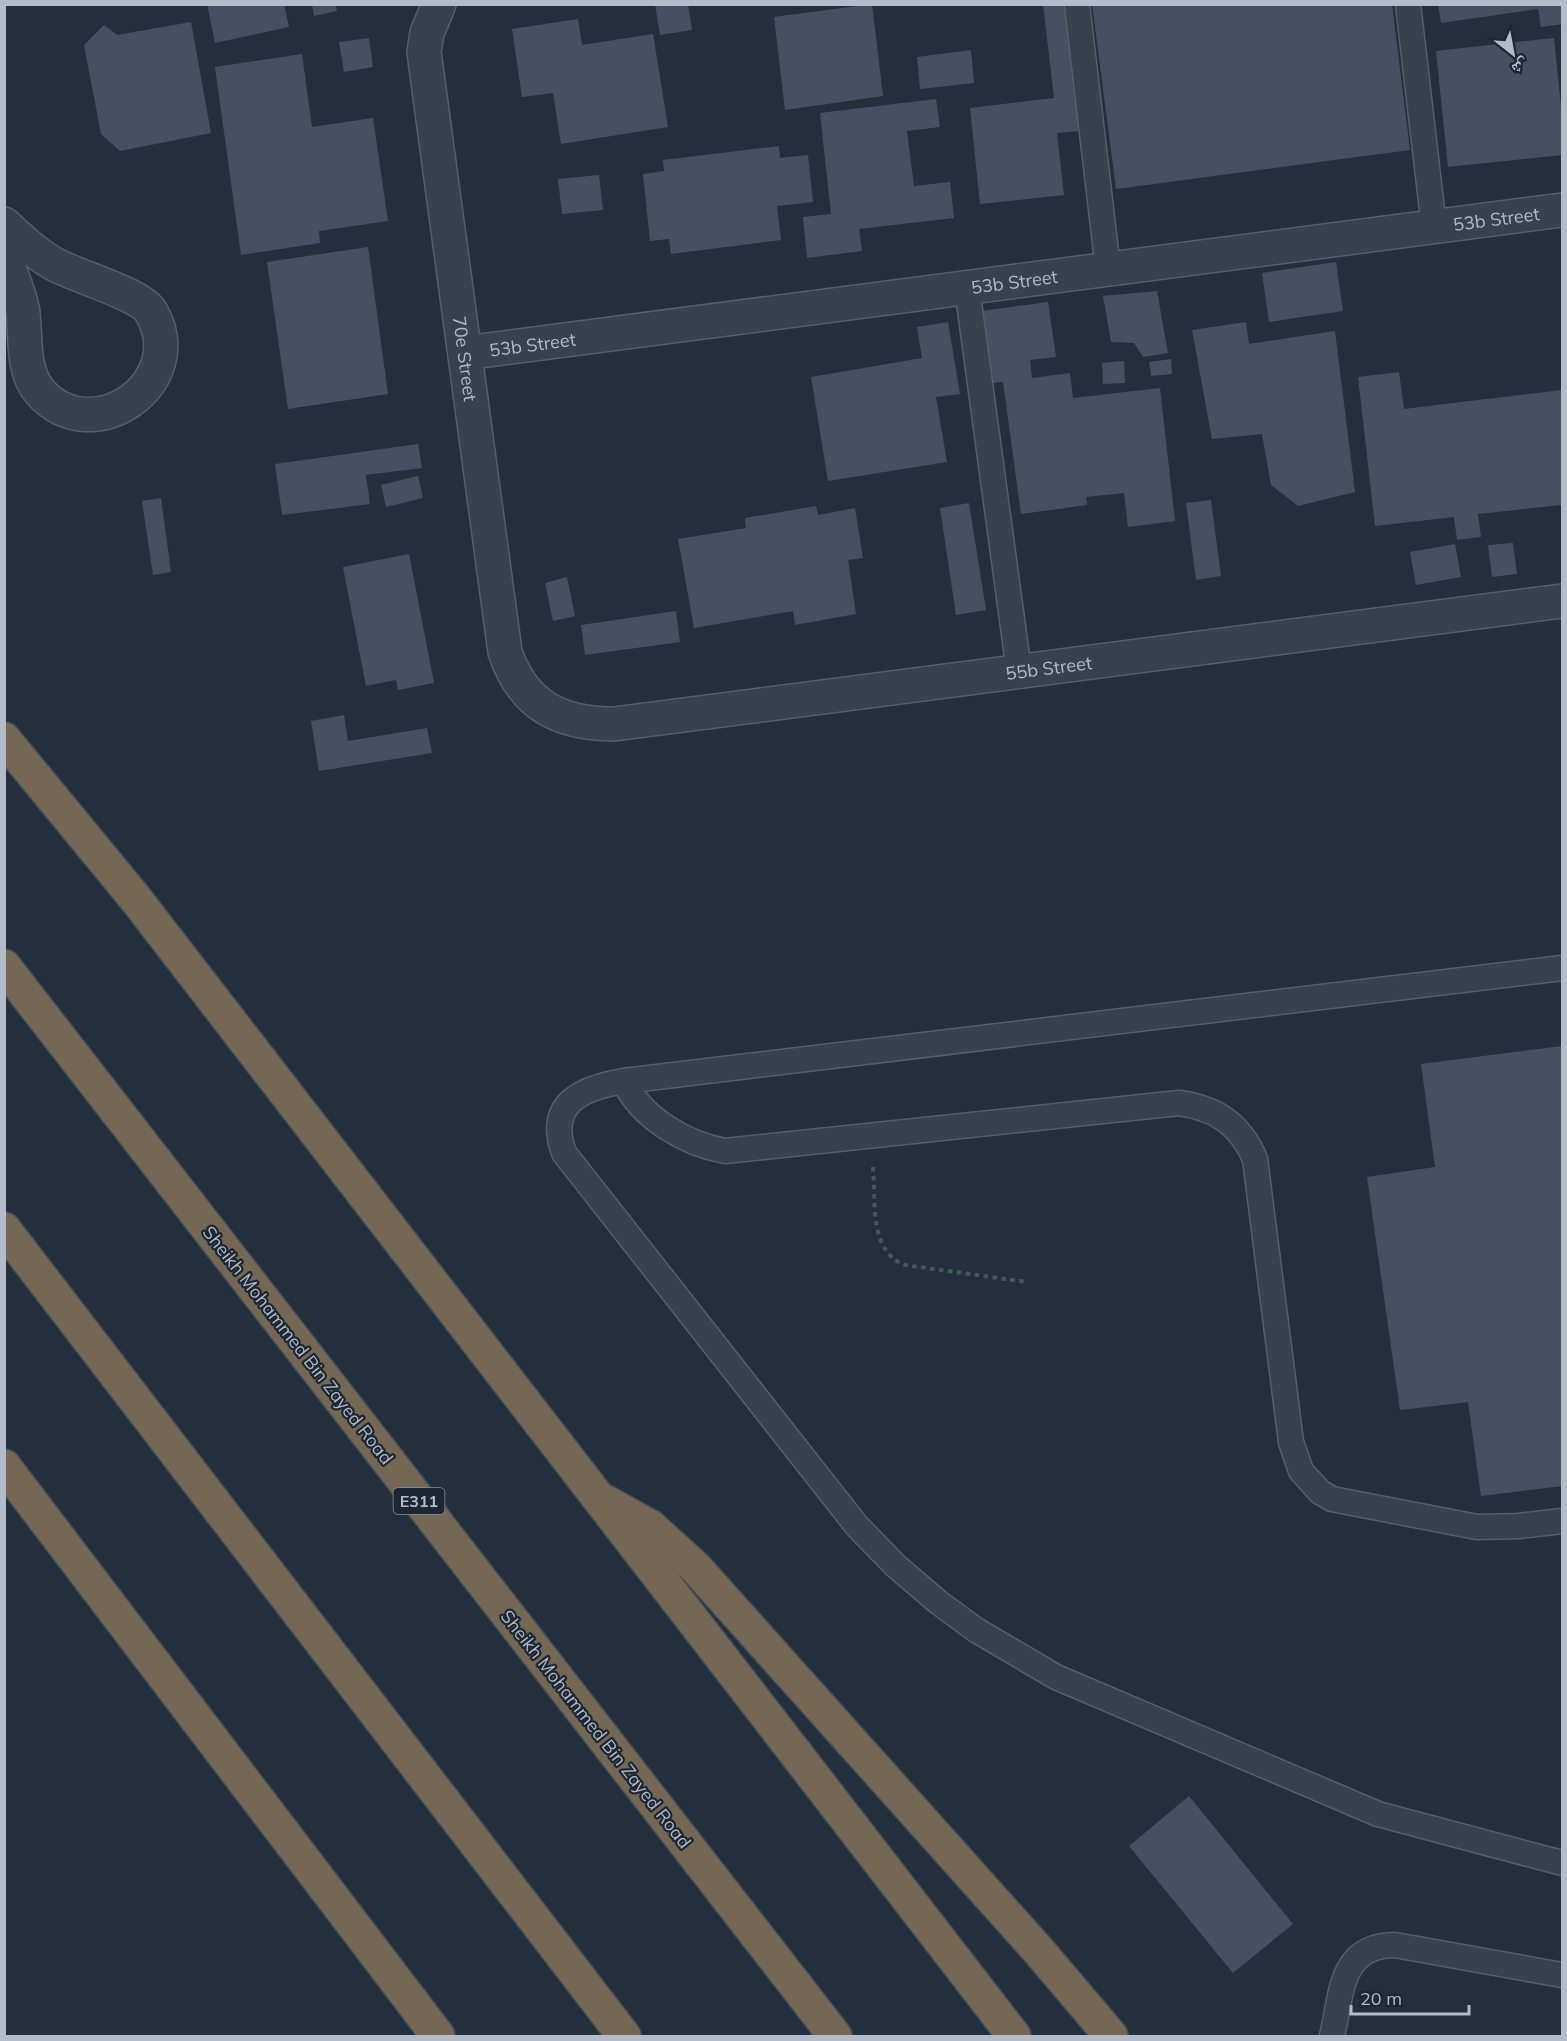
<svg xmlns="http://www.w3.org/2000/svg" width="1567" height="2041" viewBox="0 0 1567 2041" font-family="Mulish,'Noto Naskh Arabic',sans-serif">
<rect width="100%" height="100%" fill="#242f3e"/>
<g fill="#455162">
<path d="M207,4h77l5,23 -74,16z"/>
<path d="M312,4h23l2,7 -23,5z"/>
<path d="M655,4h33l4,26 -32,5z"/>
<path d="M872,4l11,92 -98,14 -11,-93z"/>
<path d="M1043,4h23l14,127 -23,2 7,62 -84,9 -10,-96 84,-10z"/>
<path d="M1092,4h300l18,146 -294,39z"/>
<path d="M1438,4h124v20l-21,3 -3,-18 -97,14z"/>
<path d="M578,19l4,26 71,-11 15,93 -107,17 -8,-51 -31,4 -10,-68z"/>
<path d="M191,22l20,111 -91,18 -19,-17 -17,-89 20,-20 13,10z"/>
<path d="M369,38l4,29 -29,5 -5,-30z"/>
<path d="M1554,38l8,79v38l-114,12 -12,-116z"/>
<path d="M971,50l3,33 -54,6 -3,-32z"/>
<path d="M302,54l10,73 61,-9 15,103 -69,10 1,12 -79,12 -26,-188z"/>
<path d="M936,99l4,28 -33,4 7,55 36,-4 4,36 -95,11 3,22 -55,7 -4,-41 28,-3 -11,-101z"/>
<path d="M779,146l1,12 28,-3 5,47 -36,4 4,34 -110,14 -2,-15 -19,2 -7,-67 21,-3 -1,-11z"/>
<path d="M599,175l4,35 -41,4 -4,-35z"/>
<path d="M368,247l20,147 -100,15 -21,-147z"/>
<path d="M1336,262l7,49 -74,11 -7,-49z"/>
<path d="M1157,291l11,62 -25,4 -9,-14 -23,-1 -8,-46z"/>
<path d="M1048,302l8,55 -26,3 2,18 38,-5 3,25 87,-10 15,133 -47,6 -4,-34 -38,4 1,8 -66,9 -18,-132 -10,1 -12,-72z"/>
<path d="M948,322l12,72 -24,3 11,65 -119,19 -17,-104 111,-19 -5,-31z"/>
<path d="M1246,322l3,22 86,-13 20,161 -57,14 -27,-21 -9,-51 -50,5 -20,-109z"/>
<path d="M1171,359l1,15 -21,2 -2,-14z"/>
<path d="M1124,361l1,22 -22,1 -1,-21z"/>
<path d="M1399,372l5,37 158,-19v115l-84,9 3,23 -24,3 -3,-23 -79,9 -17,-149z"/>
<path d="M418,444l4,24 -56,7 4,29 -88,11 -7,-51z"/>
<path d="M418,476l5,22 -37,9 -5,-22z"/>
<path d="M161,498l10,74 -18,3 -11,-74z"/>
<path d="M1211,500l10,76 -25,4 -10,-77z"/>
<path d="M969,503l17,107 -30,5 -16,-107z"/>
<path d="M816,506l2,9 37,-7 8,50 -15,2 8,54 -61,11 -2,-14 -99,17 -16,-89 68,-11 -1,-10z"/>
<path d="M1513,543l4,31 -25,3 -4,-32z"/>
<path d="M1455,544l6,33 -45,8 -6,-33z"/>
<path d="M409,554l25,129 -36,7 -2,-10 -30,6 -23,-119z"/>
<path d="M567,577l8,39 -22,5 -8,-38z"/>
<path d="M676,611l4,31 -95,13 -4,-30z"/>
<path d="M344,715l4,26 79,-13 5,25 -113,18 -8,-50z"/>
<path d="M1562,1046v440l-81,10 -13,-94 -68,8 -33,-233 68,-10 -14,-103z"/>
<path d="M1189,1796l104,128 -60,49 -104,-127z"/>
</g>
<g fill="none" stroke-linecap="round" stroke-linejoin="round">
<defs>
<g id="lane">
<path d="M1077,4l31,265"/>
<path d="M1408,4l26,223"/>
<path d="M967,288l52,383"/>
<path d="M1562,968l-938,113c-42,7 -78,22 -60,72l293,373 39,40 42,36 38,28 80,47 322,137 184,49"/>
<path d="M624,1081c17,37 62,63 101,70l454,-48c37,5 61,21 76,56l36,283 10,29 19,21 12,7 145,28 42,-1 43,-5"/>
<path d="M1332,2036c10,-41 7,-91 63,-91l167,30"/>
</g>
<g id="street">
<path id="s1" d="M439,4l-12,29 -3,19 81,600c18,53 54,72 109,72l948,-123"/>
<path d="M4,224c16,15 31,29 50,40 21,12 87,30 97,48 41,69 -57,140 -111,80 -18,-21 -14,-53 -17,-79 -3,-19 -11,-38 -19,-56"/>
<path id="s2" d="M465,353l1097,-143"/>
</g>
<g id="highway">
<path d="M4,739l131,159 879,1138"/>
<path d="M4,966l831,1070"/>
<path d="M4,1229l620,807"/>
<path d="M4,1466l434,570"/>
<path d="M606,1502l45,25 45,41 342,382 73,86"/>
</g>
</defs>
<use href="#lane" stroke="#565f6c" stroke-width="27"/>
<use href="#street" stroke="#565f6c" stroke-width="36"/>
<use href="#highway" stroke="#434c59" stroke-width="36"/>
<path stroke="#44595c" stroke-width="4" stroke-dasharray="4.5 4.5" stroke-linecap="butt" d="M873,1167c3,33 -5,84 32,98l122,17"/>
<use href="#lane" stroke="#38414e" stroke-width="24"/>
<use href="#street" stroke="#38414e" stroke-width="33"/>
<use href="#highway" stroke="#746855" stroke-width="33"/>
</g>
<g text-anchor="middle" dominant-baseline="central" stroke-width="4.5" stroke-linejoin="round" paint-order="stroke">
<rect fill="#1d2633" stroke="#878f9c" stroke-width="1.5" x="393.5" y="1488" width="51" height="26" rx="4.5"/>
<g font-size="16" font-weight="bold" fill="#b4bcc9">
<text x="419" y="1501">E311</text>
</g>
<g font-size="18" fill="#b4bcc9" stroke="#1d2633">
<text stroke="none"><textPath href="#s2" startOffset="1040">53b Street</textPath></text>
<text stroke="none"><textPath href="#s2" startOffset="554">53b Street</textPath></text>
<text stroke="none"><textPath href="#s2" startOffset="68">53b Street</textPath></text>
<text stroke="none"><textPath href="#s1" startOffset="360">70e Street</textPath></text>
<text stroke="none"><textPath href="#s1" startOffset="1236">55b Street</textPath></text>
<text transform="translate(298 1345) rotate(52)">Sheikh Mohammed Bin Zayed Road</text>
<text transform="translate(596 1729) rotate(52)">Sheikh Mohammed Bin Zayed Road</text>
</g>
</g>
<rect width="1567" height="2041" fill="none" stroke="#b4bcc9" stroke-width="12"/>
<g transform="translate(1513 54) rotate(149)" stroke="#1d2633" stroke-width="4.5" paint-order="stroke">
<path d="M0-4.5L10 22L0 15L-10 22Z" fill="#b4bcc9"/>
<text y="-9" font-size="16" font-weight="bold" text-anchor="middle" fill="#b4bcc9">ش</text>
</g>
<path d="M1351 2005v9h118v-9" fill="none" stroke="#b4bcc9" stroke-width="3"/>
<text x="1360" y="2005" font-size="18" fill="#b4bcc9" stroke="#1d2633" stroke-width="4.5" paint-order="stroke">20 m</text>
</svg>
